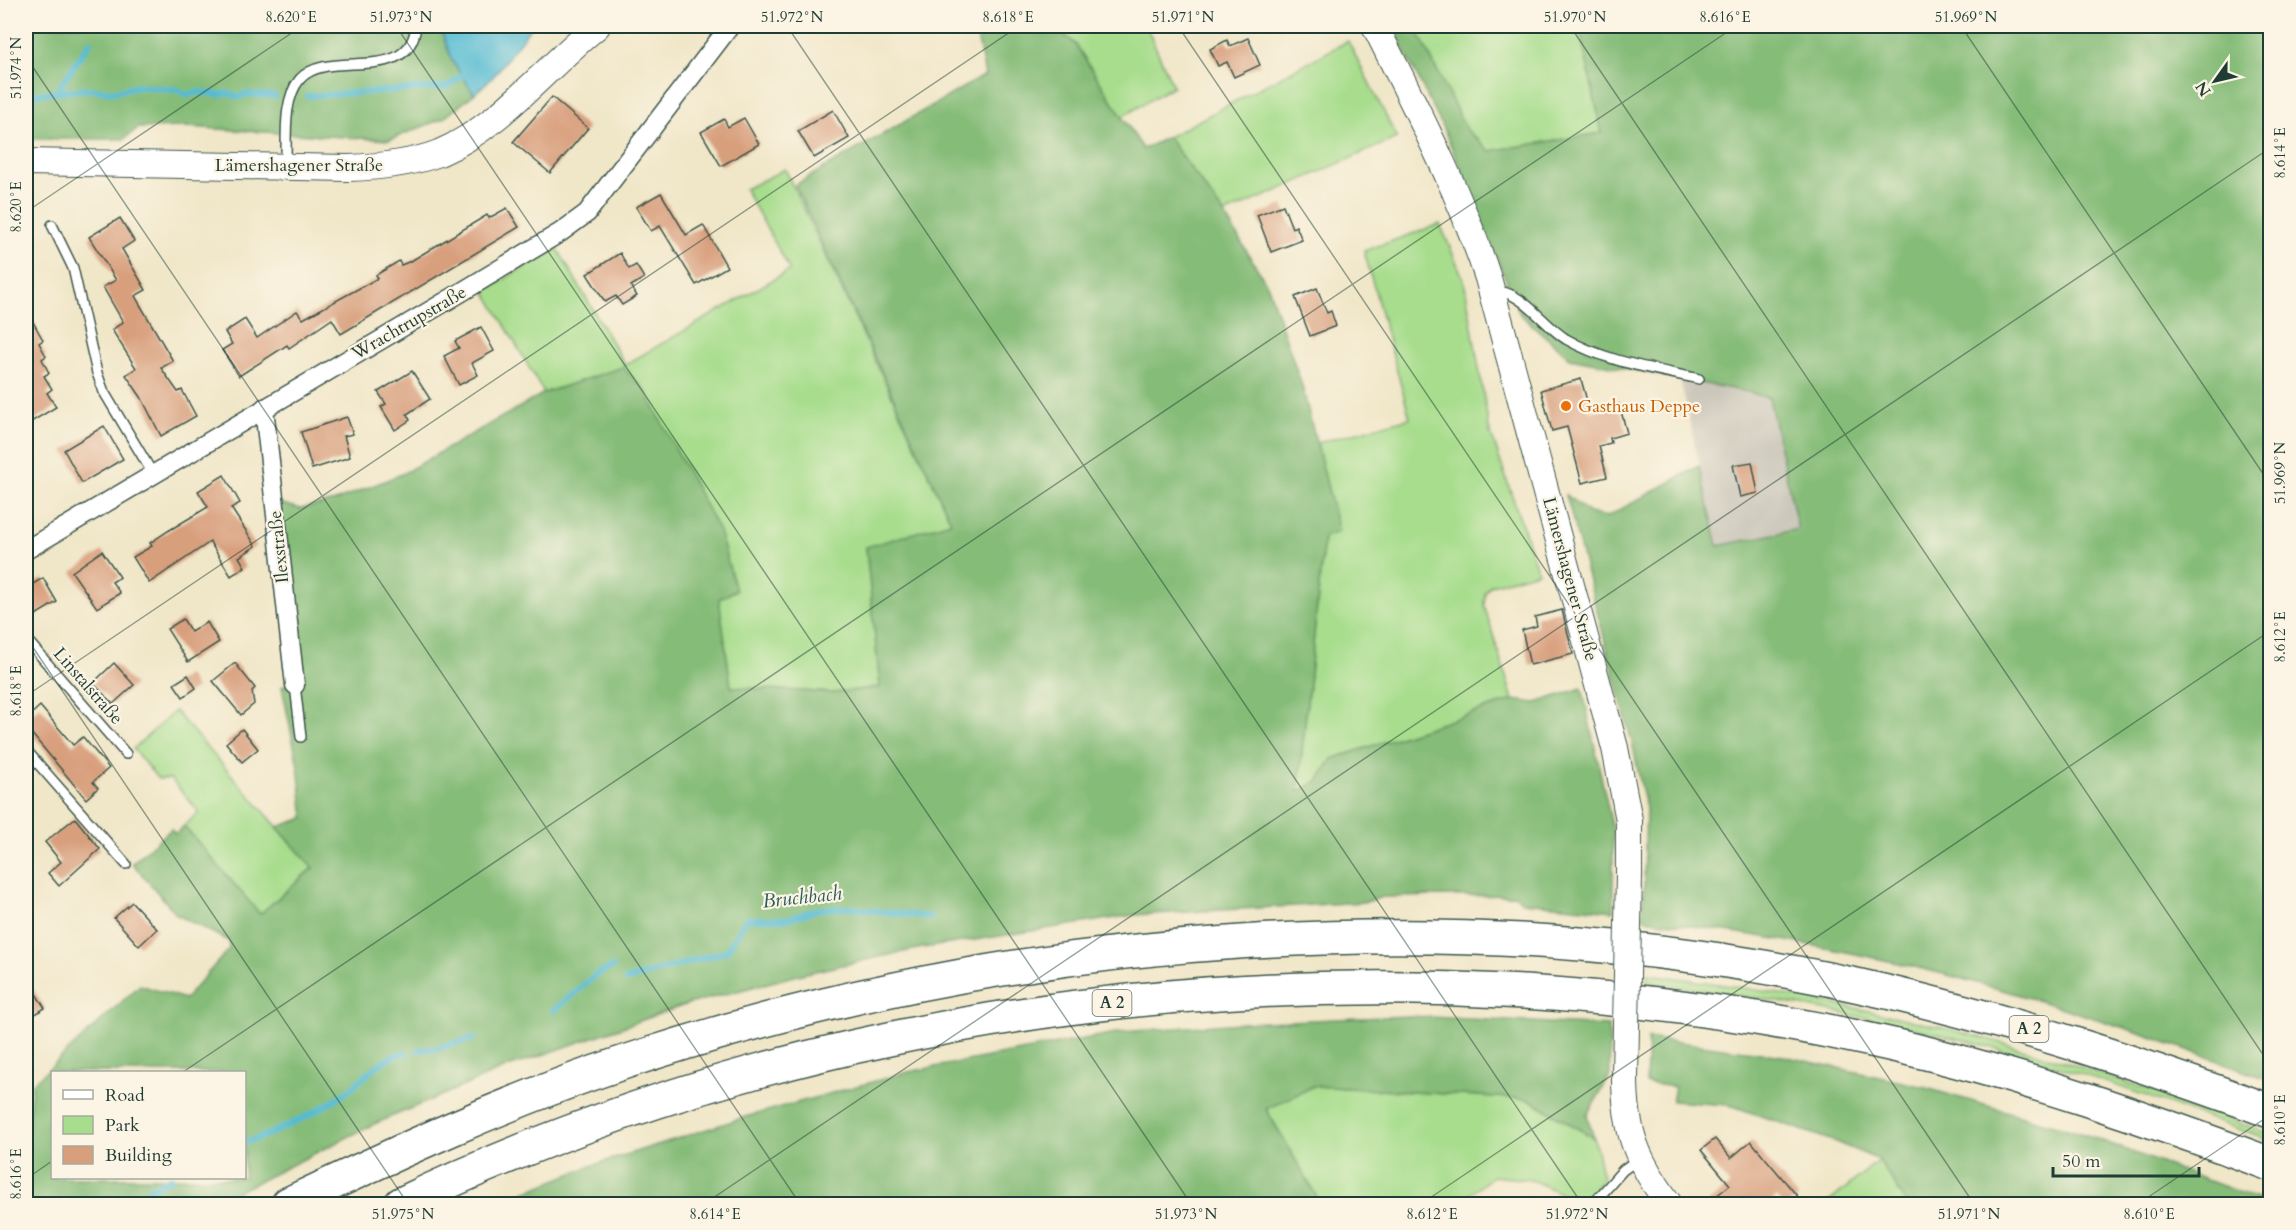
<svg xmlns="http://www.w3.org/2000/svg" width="2296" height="1230" viewBox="0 0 2296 1230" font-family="Cardo,serif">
<rect width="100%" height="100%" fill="#fcf5e5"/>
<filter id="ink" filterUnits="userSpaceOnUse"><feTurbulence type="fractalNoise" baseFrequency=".0167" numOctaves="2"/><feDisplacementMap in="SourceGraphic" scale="12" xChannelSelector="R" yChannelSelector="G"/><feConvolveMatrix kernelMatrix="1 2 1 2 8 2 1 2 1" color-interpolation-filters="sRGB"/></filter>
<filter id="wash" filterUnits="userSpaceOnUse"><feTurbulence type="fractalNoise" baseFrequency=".008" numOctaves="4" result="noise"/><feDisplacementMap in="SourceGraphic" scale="24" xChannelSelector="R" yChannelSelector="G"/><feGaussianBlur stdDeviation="1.35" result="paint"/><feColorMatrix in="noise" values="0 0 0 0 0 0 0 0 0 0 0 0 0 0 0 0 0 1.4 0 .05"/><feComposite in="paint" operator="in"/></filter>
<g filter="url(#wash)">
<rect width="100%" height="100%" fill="#f0e6c8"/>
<path fill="#c7c4b8" d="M1680,379l88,19 30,131 -80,17z"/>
<g fill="#a7dd8d" stroke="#638d60" stroke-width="1.5">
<path d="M1055,26h91l27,60 -51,31 -46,-72z"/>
<path d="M1415,26h164l23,107 -112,18 -24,-22z"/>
<path d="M1348,41l49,97 -173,76 -56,-77z"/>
<path d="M785,169l166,353 -85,26 14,139 -46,6 -103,-6 -12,-88 -96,-232 -79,26 -59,-102 72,-43 68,117 165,-95 -45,-81z"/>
<path d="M1440,224l24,56 25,148 49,144 -47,13 -6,7 -1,13 29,95 -181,59 -14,22 -20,11 26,-255 14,-5 -21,-89 93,-25 -46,-167z"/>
<path d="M175,711l138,156 -53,47 -76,-88 15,-14 -28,-33h-13l-25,-30z"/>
<path d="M1647,974c116,15 231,36 344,66 94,26 187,60 279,94v7c-93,-34 -187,-70 -284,-95 -112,-30 -224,-48 -339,-64z"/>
<path d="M1314,1086l215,13 65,39 9,40 -19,26 -52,-24 -39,-4 -35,28h-137l-55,-95z"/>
<path d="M1879,1160l28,44h-80z"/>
</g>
<g fill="#85bc78" stroke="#527c56" stroke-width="1.5" fill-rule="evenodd">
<path d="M26,26h416l-1,4 11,31 22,33 -30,24 -55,22 -202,-13 -49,1 -14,11h-98z"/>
<path d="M975,26h80l21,19 67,104 25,-12 56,77 44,72 34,100 37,146 -15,5 -26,255 20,-11 14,-22 181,-59 23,3 46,-15 31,143v80l-90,-9 -8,-7 -132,2 -17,5 -232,13 -217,34 -111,24 -118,31 -180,63 -136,58 -159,79h-187v-65l6,-55 108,-99 45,14 44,-50v-8l-52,-26 -45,-52 39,-34 4,5 9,-8 76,88 53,-46 -36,-41 27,-9 -6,-52 -16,-79 7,-4 -9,-180 20,6 35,-8 69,-28 140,-80 79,-26 22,23 74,141 17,59 -17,9 12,88 103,6 46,-6 -14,-140 85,-25 -156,-337 190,-110zM52,1072h192v106h-192z"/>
<path d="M1392,26h23l51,103 24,22 112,-18 -23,-107h691v1054c-106,-40 -214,-77 -323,-105 -100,-26 -202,-42 -304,-56l3,-110 -13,-63 -67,-251 23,18 18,4 92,-51 19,80 80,-17 -29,-131 -22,-6 -177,-34 -50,-44 -74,-180z"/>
<path d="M1410,1016l199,10 1,50 -23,39 7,23 -65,-39 -215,-13 -48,23 55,95h-827l97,-38 154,-49 163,-45 213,-40 121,-9z"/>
<path d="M1648,1038l135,18 133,29 168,49 186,70h-363l-28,-44 -46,-19 -104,-36 -57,-4 3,-14 -29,-4z"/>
</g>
<path fill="#55bbd3" stroke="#3a7c84" stroke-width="1.5" d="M442,26h90l-39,51 -19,17 -22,-33 -11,-31z"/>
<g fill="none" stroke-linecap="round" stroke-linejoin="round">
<g stroke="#55bbd3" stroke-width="6">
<path d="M57,91l33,-49"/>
<path d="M26,95l62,-6 24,3 27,-6 39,4 9,5 13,-3 20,3 6,-2 13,4 6,-3 30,2"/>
<path d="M308,96l139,-9 15,-11 3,-6"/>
<path d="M626,980l101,-29 19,-32h40l34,-10 30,-1 81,9"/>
<path d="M553,1011l44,-37 16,-7"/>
<path d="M418,1050l17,-1 39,-11"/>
<path d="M244,1143c35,-11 67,-28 97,-47 23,-15 38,-40 65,-43"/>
<path d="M149,1189l23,-11"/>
<path d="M110,1204l14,-7"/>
</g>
</g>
<g id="blocks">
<g fill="#d89f7d">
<path d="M1248,38l12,27 -26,12 -7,-15 -9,4 -8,-17 17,-9 3,6z"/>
<path d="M552,97l36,31 -38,45 -37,-31z"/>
<path d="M833,110l16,28 -35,20 -16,-27z"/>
<path d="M744,118l15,26 -38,22 -20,-34 23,-13 4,8z"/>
<path d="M661,193l25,42 17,-10 24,42 -31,18 -36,-59 -9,5 -15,-24z"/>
<path d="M1283,205l9,23 4,-2 6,14 -31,12 -14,-37z"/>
<path d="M507,208l12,19 -178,107 -9,-15 -43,29 -2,-3 -48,31 -17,-26 10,-6 -7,-12 20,-13 12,19 40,-27 6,8 75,-41 -2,-3 23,-14 2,4 10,-4 76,-46 2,3z"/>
<path d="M120,218l14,23 -12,8 24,41 -11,6 38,65 -12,7 17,24 4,-2 14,26 -35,20 -20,-39 -15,-22 10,-7 -24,-38 11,-8 -20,-35 13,-7 -27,-43z"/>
<path d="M620,253l9,16 7,-4 8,13 -13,8 6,10 -15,9 -6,-9 -11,6 -18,-28z"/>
<path d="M1317,288l10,25 4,-2 5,15 -26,10 -15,-39z"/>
<path d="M26,309l17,31 -4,3 7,13 -4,3 7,14 -5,3 8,13 -5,4 9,14 -30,18z"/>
<path d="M481,327l13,24 -22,12 6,12 -19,10 -15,-29 15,-8 -4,-7z"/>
<path d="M412,371l18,28 -23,15 3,6 -15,10 -14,-23 5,-3 -8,-12z"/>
<path d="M1581,379l9,33 29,-8 8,29 -17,5 1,5 -12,3 8,31 -25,6 -15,-56 -15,4 -11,-41z"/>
<path d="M347,417l6,17 -9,2 6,21 -38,12 -11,-37z"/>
<path d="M104,426l19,33 -41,24 -18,-33z"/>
<path d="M1752,462l6,31 -18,4 -7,-32z"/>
<path d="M224,475l16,28 -9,5 25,38 -17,11 6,10 -14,9 -21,-34 -61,41 -16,-26 19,-11 -2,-3 18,-12 40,-24 -10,-16z"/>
<path d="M102,551l18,26 -8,5 8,11 -23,15 -25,-36z"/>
<path d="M43,578l14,24 -31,19v-33z"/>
<path d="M1562,610l11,44 -43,11 -8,-35 15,-4 -2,-9z"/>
<path d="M183,619l8,13 16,-10 12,20 -31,20 -21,-33z"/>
<path d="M114,663l20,22 -21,19 -20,-21z"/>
<path d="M235,663l20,25 -3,3 2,13 -13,11 -28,-34z"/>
<path d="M188,675l8,13 -13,9 -9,-13z"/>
<path d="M40,706l33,39 10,-8 26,31 -16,14 5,6 -12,11 -60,-72v-8z"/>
<path d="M242,729l16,20 -16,13 -16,-19z"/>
<path d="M75,818l25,31 -41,37 -11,-13 13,-11 -16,-20z"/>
<path d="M132,902l25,27 -18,17 -25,-28z"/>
<path d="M26,978l19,30 -19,12z"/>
<path d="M1715,1139l16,19 20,-17 47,56 -9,7h-6l-6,-7 -9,7h-62l24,-19 -29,-35z"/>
</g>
</g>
</g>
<g filter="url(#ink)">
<use href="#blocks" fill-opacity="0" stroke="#3e564a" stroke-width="1.5"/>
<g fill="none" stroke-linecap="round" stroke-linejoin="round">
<defs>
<g id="lane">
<path d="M286,165c1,-25 -4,-65 14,-86 28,-32 109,8 116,-53"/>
<path d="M52,225l21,43 24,105 7,19 49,82"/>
<path d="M1494,291c28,-1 49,34 72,48 40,23 89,30 133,40"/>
<path d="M26,639l100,115"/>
<path d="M295,685l6,52"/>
<path d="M26,750l100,114"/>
<path d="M1593,1204l30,-34 17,-12"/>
</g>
<g id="street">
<path d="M264,408l31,277"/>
<path d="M26,550l434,-257 101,-61 26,-19 143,-187"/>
</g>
<g id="secondary">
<path d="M1375,26c41,82 84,164 113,252l127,470 14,72v54"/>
<path d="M26,162l322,6c31,-1 62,-4 91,-15 60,-25 108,-87 158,-127"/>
<path d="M1625,1077c0,55 12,84 44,127"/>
</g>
<g id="highway">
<path d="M288,1204c108,-51 217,-102 331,-140 399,-134 857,-169 1268,-72 131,31 257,73 383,119"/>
<path d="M401,1204c458,-220 1008,-272 1501,-157 126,30 247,72 368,117"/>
</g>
</defs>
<use href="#lane" stroke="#3e564a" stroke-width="12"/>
<use href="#street" stroke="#3e564a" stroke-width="21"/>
<use href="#secondary" stroke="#3e564a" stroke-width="28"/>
<use href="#highway" stroke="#3e564a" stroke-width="36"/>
<use href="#lane" stroke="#fff" stroke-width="9"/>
<use href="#street" stroke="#fff" stroke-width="18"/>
<use href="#secondary" stroke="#fff" stroke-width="26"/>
<use href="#highway" stroke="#fff" stroke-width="33"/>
<defs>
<path id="secondary-bridge" d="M1625,1077l4,-203"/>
</defs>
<use href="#secondary-bridge" stroke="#3e564a" stroke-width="28" stroke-linecap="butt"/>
<use href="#secondary-bridge" stroke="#fff" stroke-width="26"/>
</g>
</g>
<path fill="none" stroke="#1f3d34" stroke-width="1.5" stroke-opacity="0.45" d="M396,26l795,1178M787,26l795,1178M1178,26l796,1178M1570,26l700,1039M1961,26l309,458M26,57l774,1147M26,212l276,-186M26,637l382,567M26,696l993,-670M183,1072l1553,-1046M26,1179l26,-18M704,1204l1566,-1056M1421,1204l849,-573M2138,1204l132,-89"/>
<circle fill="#e8710a" stroke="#fcf5e5" stroke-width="2" cx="1566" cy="406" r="6"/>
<g text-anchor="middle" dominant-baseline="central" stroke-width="4.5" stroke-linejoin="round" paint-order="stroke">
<g fill="#fcf5e5" stroke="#617469" stroke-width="1.5">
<rect x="1092.5" y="990" width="39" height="26" rx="4.5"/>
<rect x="2009.5" y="1016" width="39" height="26" rx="4.5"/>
</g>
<g font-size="16" font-weight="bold" fill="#1f3d34">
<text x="1112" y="1003">A 2</text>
<text x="2029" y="1029">A 2</text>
</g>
<g font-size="18" fill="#1f3d34" stroke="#fcf5e5">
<text x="299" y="165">Lämershagener Straße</text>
<text transform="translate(409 323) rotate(-30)">Wrachtrupstraße</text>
<text transform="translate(279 547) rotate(-96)">Ilexstraße</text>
<text transform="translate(1570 579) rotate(75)">Lämershagener Straße</text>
<text transform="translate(88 686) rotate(49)">Linstalstraße</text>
</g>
<g font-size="18" fill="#c56008" stroke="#fcf5e5" text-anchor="start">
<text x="1578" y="406">Gasthaus Deppe</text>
</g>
<g font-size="20" font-style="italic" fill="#2c5c5c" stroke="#fcf5e5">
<text transform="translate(802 897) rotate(-6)">Bruchbach</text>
</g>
</g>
<rect width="2296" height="1230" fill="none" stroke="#fcf5e5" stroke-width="66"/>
<rect x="51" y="1071" width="195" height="108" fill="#fcf5e5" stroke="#a4ab9e" stroke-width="1.5"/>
<rect x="63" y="1090" width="30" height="9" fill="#ffffff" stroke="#a4ab9e" stroke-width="1.5"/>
<text x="105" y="1101" font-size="18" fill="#1f3d34">Road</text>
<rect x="63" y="1116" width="30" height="18" fill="#a7dd8d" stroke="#a4ab9e" stroke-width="1.5"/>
<text x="105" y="1131" font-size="18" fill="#1f3d34">Park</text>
<rect x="63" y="1146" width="30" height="18" fill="#d89f7d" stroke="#a4ab9e" stroke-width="1.5"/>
<text x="105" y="1161" font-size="18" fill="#1f3d34">Building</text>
<g transform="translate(2215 81) rotate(236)" stroke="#fcf5e5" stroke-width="4.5" paint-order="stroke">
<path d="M0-4.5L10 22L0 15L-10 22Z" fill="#1f3d34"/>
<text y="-9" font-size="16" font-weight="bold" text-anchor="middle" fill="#1f3d34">N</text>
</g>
<path d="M2053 1167v9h146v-9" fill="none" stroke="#1f3d34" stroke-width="3"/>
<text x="2062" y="1167" font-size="18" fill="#1f3d34" stroke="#fcf5e5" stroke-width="4.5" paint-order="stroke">50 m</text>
<rect x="33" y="33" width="2230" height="1164" fill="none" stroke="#1f3d34" stroke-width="2"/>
<g font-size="15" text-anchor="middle" fill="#1f3d34">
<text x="291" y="22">8.620°E</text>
<text x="401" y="22">51.973°N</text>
<text x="792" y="22">51.972°N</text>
<text x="1008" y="22">8.618°E</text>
<text x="1183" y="22">51.971°N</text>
<text x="1575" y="22">51.970°N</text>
<text x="1725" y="22">8.616°E</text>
<text x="1966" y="22">51.969°N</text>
<text transform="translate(16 68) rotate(-90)" y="5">51.974°N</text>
<text transform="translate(2280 153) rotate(-90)" y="5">8.614°E</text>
<text transform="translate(16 207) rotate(-90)" y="5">8.620°E</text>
<text transform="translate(2280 473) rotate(-90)" y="5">51.969°N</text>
<text transform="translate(2280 637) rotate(-90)" y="5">8.612°E</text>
<text transform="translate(16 691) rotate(-90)" y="5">8.618°E</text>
<text transform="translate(2280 1120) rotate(-90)" y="5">8.610°E</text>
<text transform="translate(16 1174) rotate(-90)" y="5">8.616°E</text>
<text x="403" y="1219">51.975°N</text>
<text x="715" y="1219">8.614°E</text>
<text x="1186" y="1219">51.973°N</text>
<text x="1432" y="1219">8.612°E</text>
<text x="1577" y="1219">51.972°N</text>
<text x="1969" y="1219">51.971°N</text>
<text x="2149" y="1219">8.610°E</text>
</g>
</svg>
